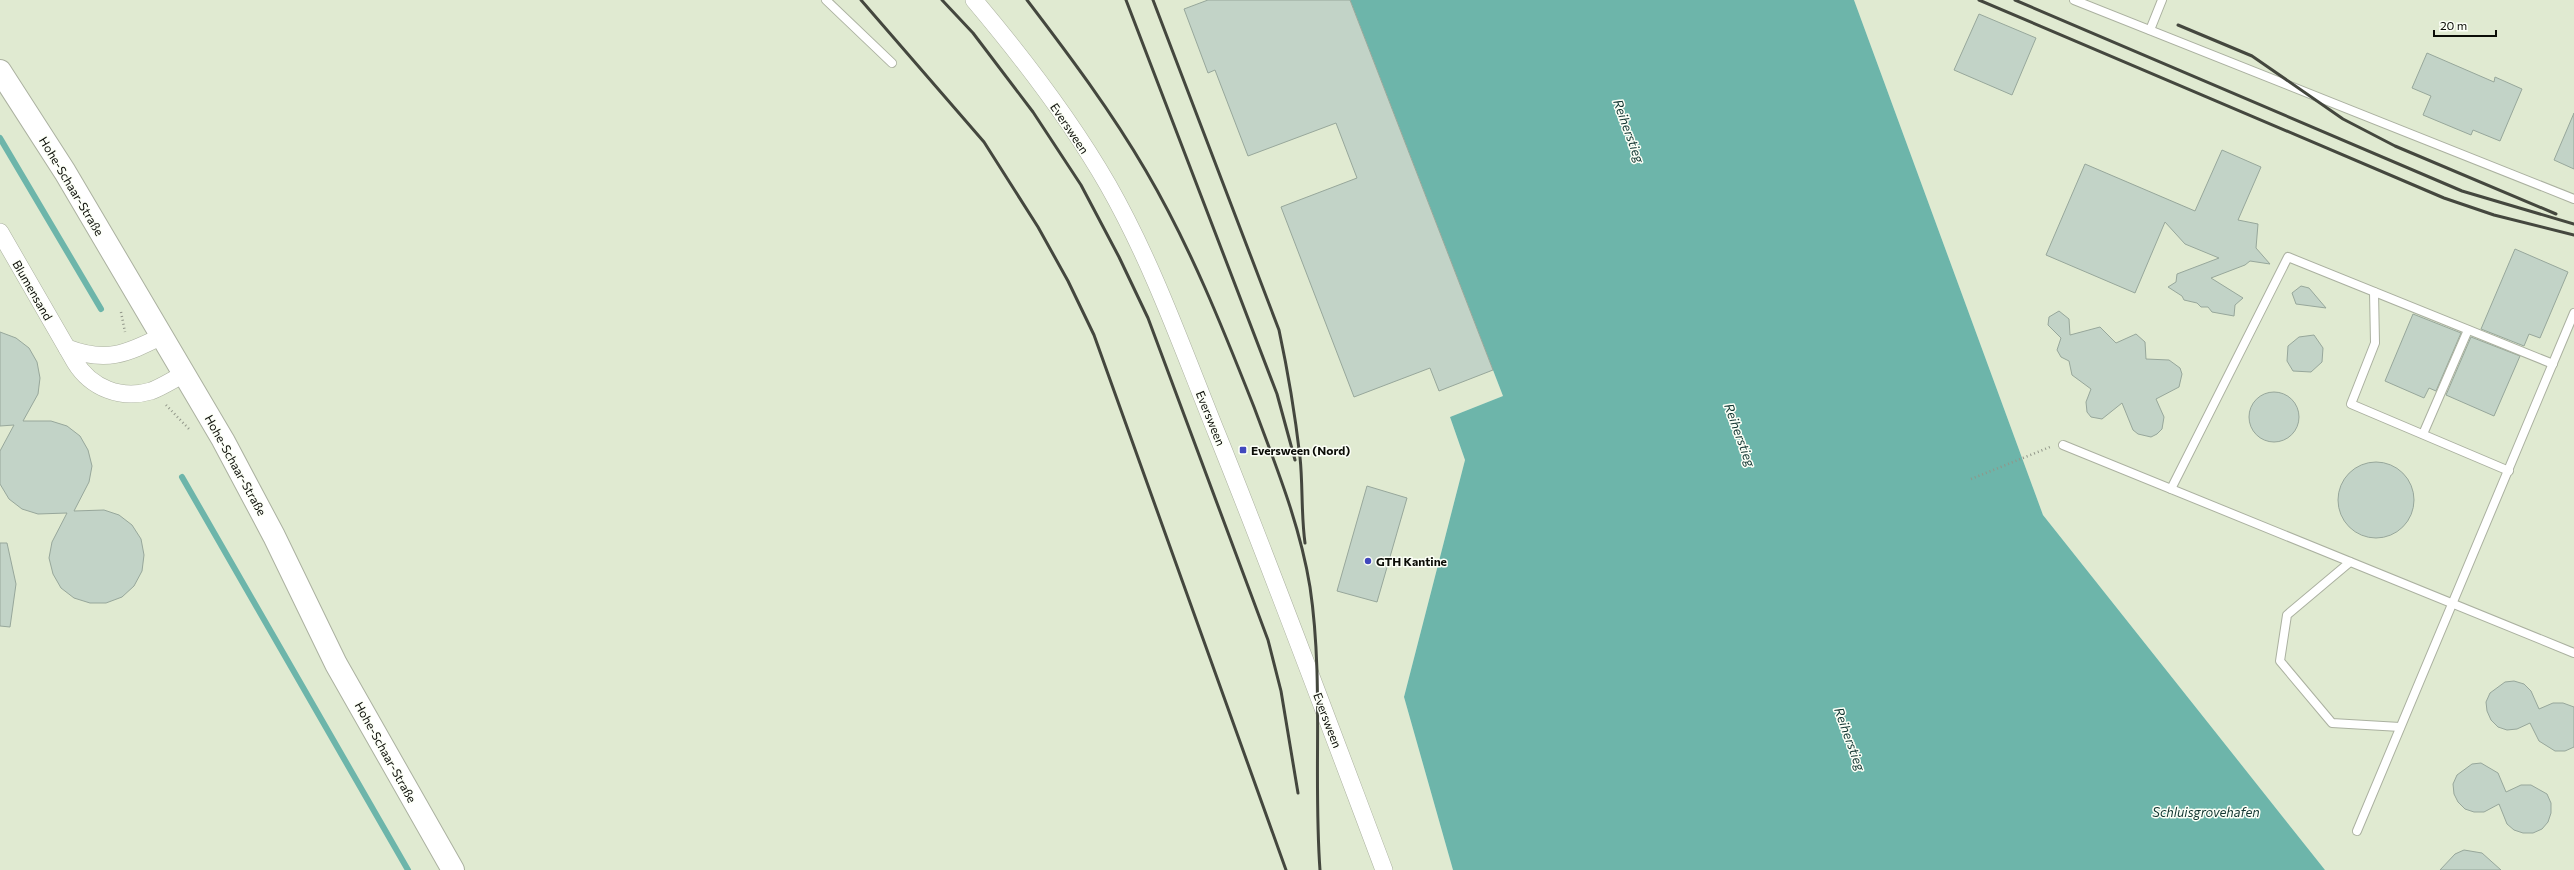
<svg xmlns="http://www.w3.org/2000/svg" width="2574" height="870" viewBox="0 0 2574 870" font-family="Commissioner,sans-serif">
<rect width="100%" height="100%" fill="#ecf3e1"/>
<g fill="#e0ead1">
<path d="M0,0h1350l153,396 -53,21 15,43 -61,237 49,173h-1453z"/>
<path d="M1854,0h720v870h-249l-282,-355z"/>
</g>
<path fill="#6db5aa" d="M1350,0h504l189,515 282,355h-872l-49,-173 61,-237 -15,-43 53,-21z"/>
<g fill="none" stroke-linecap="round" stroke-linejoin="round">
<g stroke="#6db5aa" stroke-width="6">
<path d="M0,138l101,171"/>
<path d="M182,477l226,393"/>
</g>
</g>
<g fill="#c2d3c7" stroke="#97a79b">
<path d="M1208,0h142l143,370 -54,21 -9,-23 -76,29 -73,-190 76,-29 -21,-55 -88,33 -33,-86 -7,3 -24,-64z"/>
<path d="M1979,14l57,24 -24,57 -58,-25z"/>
<path d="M2427,53l67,29 1,-5 27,12 -22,52 -27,-11 -2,5 -48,-20 8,-19 -19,-8z"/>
<path d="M2574,113v56l-20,-9z"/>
<path d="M2222,150l39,17 -23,53 20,4 -2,24 14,16 -20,-3 -5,4 -34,13 32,20 -8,7 -1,11 -22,-4 -4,-5h-7l-4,-4 -13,-3 -2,-4 -14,-9 8,-5 1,-8 42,-16 -34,-14 -20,-22 -30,71 -89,-38 39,-91 110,47z"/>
<path d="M2515,249l53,23 -28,66 -11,-4 -5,12 -43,-17z"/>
<path d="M2301,286l8,2 17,20 -30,-4 -4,-11z"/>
<path d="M2059,311l10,8 1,16 30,-8 16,16 20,-9 9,8 1,17 23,1 11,8 2,6 -3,13 -23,12 8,18 -2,12 -5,5 -6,3 -13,-3 -5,-4 -11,-27 -20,16 -11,-2 -4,-5 -1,-10 5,-13 -19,-14 -3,-14 -8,-4 -4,-7 4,-12 -13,-13 1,-8z"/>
<path d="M2413,314l48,19 -25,58 -7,-3 -5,10 -39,-17z"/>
<path d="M0,332l16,6 13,10 8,14 3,16 -2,16 -15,27h28l16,5 13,10 8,14 4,16 -3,16 -15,29 30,-1 15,5 13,10 9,14 3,16 -2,16 -8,15 -12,11 -16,6h-16l-16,-5 -13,-10 -8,-14 -4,-16 3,-16 15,-29 -29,1 -16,-5 -13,-10 -9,-15v-33l14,-26 -14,1z"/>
<path d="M2314,335l9,13 -1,14 -11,10 -18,-1 -6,-10 1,-15 11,-9z"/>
<path d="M2471,337l49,19 -26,60 -48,-21z"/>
<circle cx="2274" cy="417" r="25"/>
<circle cx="2376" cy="500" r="38"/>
<path d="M1367,486l40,12 -30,104 -40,-11z"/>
<path d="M0,543h7l9,41 -6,43 -10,-1z"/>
<path d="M2514,681l10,3 7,7 8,18 14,-6h10l11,4v40l-9,4h-10l-16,-10 -9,-18 -13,6 -10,1 -9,-3 -7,-7 -4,-9 -1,-9 4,-9 15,-11z"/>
<path d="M2481,763l17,10 8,19 15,-7h10l16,9 4,9v10l-3,9 -6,7 -9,4h-10l-9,-3 -7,-6 -8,-20 -15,8h-10l-9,-3 -7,-7 -4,-8 -1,-10 4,-9 15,-11z"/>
<path d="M2464,850l18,3 19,17h-61l15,-16z"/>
</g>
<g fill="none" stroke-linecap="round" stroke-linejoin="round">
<defs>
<g id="service">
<path d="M826,0l66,63"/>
<path d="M2074,0l500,199"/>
<path d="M2150,30l12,-30"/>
<path d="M2374,292l1,51 -24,61 158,67"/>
<path d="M2423,434l45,-104"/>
<path d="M2063,445l511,208"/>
<path d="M2171,489l117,-232 265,107"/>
<path d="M2350,562l-63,53 -7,46 52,62 68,4"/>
<path d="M2357,831l217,-518"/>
</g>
<g id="minor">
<path d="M974,0c49,58 96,119 134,185 45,79 75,165 109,249 58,144 112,290 167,436"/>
<path d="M0,232l75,130c16,26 46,38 76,29 11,-4 23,-12 33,-17"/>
<path d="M67,348c39,15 59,6 95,-12"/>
</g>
<path id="secondary" d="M0,71l65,101 158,268 51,96 62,128 117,206"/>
</defs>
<use href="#service" stroke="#abb1a0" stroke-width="10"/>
<use href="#minor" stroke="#abb1a0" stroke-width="18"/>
<use href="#secondary" stroke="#abb1a0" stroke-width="24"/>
<g stroke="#919689" stroke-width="2.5" stroke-dasharray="1 3" stroke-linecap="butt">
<path d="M121,312l4,20"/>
<path d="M166,405l24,25"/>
<path d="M1971,479l79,-32"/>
</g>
<use href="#service" stroke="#fff" stroke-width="8"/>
<use href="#minor" stroke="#fff" stroke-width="17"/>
<use href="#secondary" stroke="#fff" stroke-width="22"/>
<g stroke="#44473e" stroke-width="3">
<path d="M861,0l123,142 54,85 30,54 26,54 192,535"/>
<path d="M942,0l31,33 60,79 48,73 38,72 29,61 120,322 13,51 17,102"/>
<path d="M1027,0c42,55 84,111 119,171 44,75 76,155 108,236 22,59 46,118 56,180 14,94 3,189 10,283"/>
<path d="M1126,0l151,394 18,66"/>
<path d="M1153,0l126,330c9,42 16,84 21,127 3,29 1,57 5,86"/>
<path d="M1979,0l465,198 50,17 80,20"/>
<path d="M2015,0l447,191 112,33"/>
<path d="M2178,25l74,31 91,63 52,27 161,68"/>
</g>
</g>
<g fill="#4148bd" stroke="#fcfff7" stroke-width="1.5">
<rect x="1239" y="446" width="8" height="8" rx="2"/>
<circle cx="1368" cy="561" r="4"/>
</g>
<g text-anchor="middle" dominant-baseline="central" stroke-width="3" stroke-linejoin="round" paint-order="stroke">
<g font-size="12" fill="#0b0d07" stroke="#fcfff7">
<text transform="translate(1070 128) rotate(56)">Eversween</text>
<text transform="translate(72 186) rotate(59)">Hohe-Schaar-Straße</text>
<text transform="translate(33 290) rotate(60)">Blumensand</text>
<text transform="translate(1211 418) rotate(68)">Eversween</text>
<text transform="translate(236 465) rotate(61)">Hohe-Schaar-Straße</text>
<text transform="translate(1328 720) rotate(69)">Eversween</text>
<text transform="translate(386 752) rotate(61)">Hohe-Schaar-Straße</text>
</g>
<g font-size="12" font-weight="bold" fill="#0b0d07" stroke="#fcfff7" text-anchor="start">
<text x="1251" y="450">Eversween (Nord)</text>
<text x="1376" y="561">GTH Kantine</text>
</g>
<g font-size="13" font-style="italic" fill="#133732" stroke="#fcfff7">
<text transform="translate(1629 131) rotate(70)">Reiherstieg</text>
<text transform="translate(1740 435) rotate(70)">Reiherstieg</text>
<text transform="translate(1850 739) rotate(70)">Reiherstieg</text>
<text x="2206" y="812">Schluisgrovehafen</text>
</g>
</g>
<path d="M2434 30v6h62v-6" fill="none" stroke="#0b0d07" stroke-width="2"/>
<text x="2440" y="30" font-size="12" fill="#0b0d07" stroke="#fcfff7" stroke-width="3" paint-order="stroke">20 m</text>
</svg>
